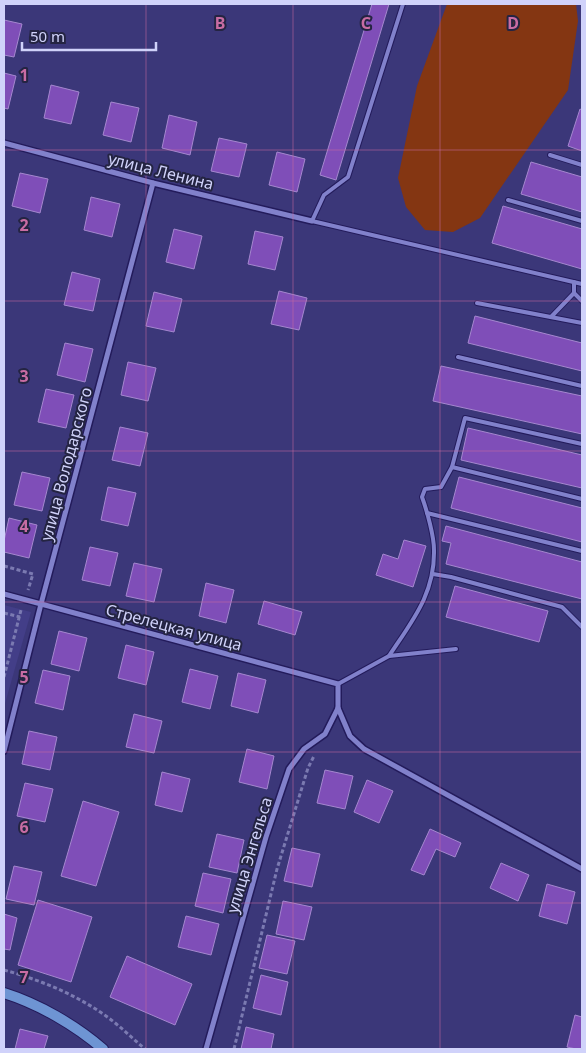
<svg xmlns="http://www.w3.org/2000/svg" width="586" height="1053" viewBox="0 0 586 1053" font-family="'Noto Sans',sans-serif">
<rect width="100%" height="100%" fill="#3b3779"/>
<path fill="#433e88" d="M4,605l27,7 -27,95z"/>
<path fill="#843612" d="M447,4h129l2,17 -10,69 -88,128 -27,14 -28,-2 -19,-23 -8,-29 19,-92z"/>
<g fill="#7f4eb8" stroke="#a587cf">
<path d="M372,4h17l-53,176 -16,-5z"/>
<path d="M4,20l18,4 -8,33 -10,-2z"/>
<path d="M4,73l12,3 -8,33 -4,-1z"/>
<path d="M51,85l28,7 -8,32 -27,-6z"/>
<path d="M111,102l28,6 -8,34 -28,-7z"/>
<path d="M580,109l2,1v41l-14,-5z"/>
<path d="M169,115l28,7 -7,33 -28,-7z"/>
<path d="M219,138l28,6 -8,33 -28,-6z"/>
<path d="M277,152l28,7 -8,33 -28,-7z"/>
<path d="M531,162l51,15v35l-61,-18z"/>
<path d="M20,173l28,6 -8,34 -28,-7z"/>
<path d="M91,197l29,7 -8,33 -28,-7z"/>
<path d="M503,206l79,23v40l-90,-26z"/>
<path d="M174,229l28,7 -8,33 -28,-7z"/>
<path d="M255,231l28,6 -8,33 -27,-6z"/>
<path d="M72,272l28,7 -7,32 -29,-6z"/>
<path d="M279,291l28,7 -8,32 -28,-6z"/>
<path d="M154,292l28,7 -8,33 -28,-6z"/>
<path d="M475,316l107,27v28l-114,-28z"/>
<path d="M65,343l28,6 -8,33 -28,-7z"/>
<path d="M128,362l28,6 -8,33 -27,-6z"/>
<path d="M441,366l141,30v38l-149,-33z"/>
<path d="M46,389l28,6 -8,33 -28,-6z"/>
<path d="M120,427l28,6 -8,33 -28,-6z"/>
<path d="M468,428l114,27v33l-121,-28z"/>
<path d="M22,472l28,6 -8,33 -28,-6z"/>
<path d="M459,477l123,31v34l-131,-34z"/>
<path d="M108,487l28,6 -8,33 -27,-6z"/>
<path d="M9,518l28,7 -8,33 -25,-6v-11z"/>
<path d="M446,526l136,36v37l-136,-35 5,-21 -9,-2z"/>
<path d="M404,540l22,6 -13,41 -37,-12 7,-21 15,5z"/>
<path d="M90,547l28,6 -8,33 -28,-6z"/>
<path d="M134,563l28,6 -8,33 -28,-6z"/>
<path d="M206,583l28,7 -8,33 -27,-7z"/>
<path d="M455,586l93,25 -9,31 -93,-25z"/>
<path d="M264,601l38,11 -7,23 -37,-11z"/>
<path d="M59,631l28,7 -8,33 -28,-7z"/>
<path d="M126,645l28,7 -8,33 -28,-7z"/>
<path d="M190,669l28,7 -8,33 -28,-7z"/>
<path d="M43,670l27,6 -7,34 -28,-7z"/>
<path d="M238,673l28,7 -8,33 -27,-7z"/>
<path d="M134,714l28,7 -8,32 -28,-6z"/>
<path d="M29,731l28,6 -7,33 -28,-6z"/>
<path d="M247,749l27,7 -7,33 -28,-7z"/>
<path d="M325,770l28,6 -8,33 -28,-6z"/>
<path d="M162,772l28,7 -8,33 -27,-7z"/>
<path d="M367,780l26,11 -14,32 -25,-11z"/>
<path d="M25,783l28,6 -8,33 -28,-6z"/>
<path d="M83,801l36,11 -23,74 -35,-10z"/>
<path d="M430,829l31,14 -6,14 -19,-8 -12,26 -13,-5z"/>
<path d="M217,834l27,6 -7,33 -28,-6z"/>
<path d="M292,848l28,6 -8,33 -28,-6z"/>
<path d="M501,863l28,12 -11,26 -28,-13z"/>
<path d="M14,866l28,6 -8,33 -28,-6z"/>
<path d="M203,873l28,6 -8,34 -28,-7z"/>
<path d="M547,884l28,8 -8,32 -28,-8z"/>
<path d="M38,900l54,17 -21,65 -53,-17z"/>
<path d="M283,901l29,6 -8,33 -28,-6z"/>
<path d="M4,914l13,4 -7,32 -6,-1z"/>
<path d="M186,916l33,8 -8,31 -33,-8z"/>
<path d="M267,935l28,6 -8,33 -28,-6z"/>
<path d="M127,956l65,28 -17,41 -65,-28z"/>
<path d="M261,975l27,7 -7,33 -28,-7z"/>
<path d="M575,1015l7,2v32h-6l-9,-2z"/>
<path d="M246,1027l28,7 -3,15h-30z"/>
<path d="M20,1029l28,7 -4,13h-29z"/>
</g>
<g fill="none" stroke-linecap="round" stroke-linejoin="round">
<defs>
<g id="lane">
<path d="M403,4l-55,173 -24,18 -12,26 270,63"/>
<path d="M550,155l32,10"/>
<path d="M508,200l74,21"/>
<path d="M574,282v11l8,8"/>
<path d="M477,303l105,20"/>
<path d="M551,317l23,-24"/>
<path d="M458,357l124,29"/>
<path d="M452,467l130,32"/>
<path d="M427,513l155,38"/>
<path d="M433,574l18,3 111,30 20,20"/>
<path d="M389,656c23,-35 46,-62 45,-106 0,-14 -7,-39 -12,-53l3,-8 16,-2 11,-20 13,-49 117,26"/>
<path d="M338,684l51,-28 67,-7"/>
</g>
<g id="street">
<path d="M4,143l149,40 159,38"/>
<path d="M4,594l334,90v24l-13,26 -21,15 -15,20 -23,68 -60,212"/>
<path d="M338,708l12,28 14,13 218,120"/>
<path d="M4,751l37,-147 112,-421"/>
</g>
<path id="secondary" d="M4,993c35,11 71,32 99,56"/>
</defs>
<use href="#lane" stroke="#231b5b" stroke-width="6"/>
<use href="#street" stroke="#231b5b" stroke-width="8"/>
<use href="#secondary" stroke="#231b5b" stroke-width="12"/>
<g stroke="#7b7ab1" stroke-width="3" stroke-dasharray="4 2.5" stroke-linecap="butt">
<path d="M4,566l29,8 -5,16"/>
<path d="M4,613l16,4"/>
<path d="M4,677l17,-67"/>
<path d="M4,970c36,10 71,24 102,46 14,10 26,22 39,33"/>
<path d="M234,1049l43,-180 31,-101 6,-12"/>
</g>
<use href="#lane" stroke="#8181cb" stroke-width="4"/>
<use href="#street" stroke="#8181cb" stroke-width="5"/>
<use href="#secondary" stroke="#6e94d3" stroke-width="10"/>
</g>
<path fill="none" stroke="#c86ca3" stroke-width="1" stroke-opacity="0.55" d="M146,4v1045M293,4v1045M440,4v1045M4,150h578M4,301h578M4,451h578M4,602h578M4,752h578M4,903h578"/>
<g text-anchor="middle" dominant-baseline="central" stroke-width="4" stroke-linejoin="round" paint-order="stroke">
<g font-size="16" fill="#d0d2fa" stroke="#242442">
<text transform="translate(161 171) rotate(14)">улица Ленина</text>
<text transform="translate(66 464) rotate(-75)">улица Володарского</text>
<text transform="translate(174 627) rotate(15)">Стрелецкая улица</text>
<text transform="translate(249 855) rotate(-73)">улица Энгельса</text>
</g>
</g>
<g font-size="16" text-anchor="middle" font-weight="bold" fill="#c86ca3" stroke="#242442" stroke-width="4" stroke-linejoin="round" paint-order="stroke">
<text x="220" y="29">B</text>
<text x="366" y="29">C</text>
<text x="513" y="29">D</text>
<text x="24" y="81">1</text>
<text x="24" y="231">2</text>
<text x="24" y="382">3</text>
<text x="24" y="532">4</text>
<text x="24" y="683">5</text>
<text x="24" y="833">6</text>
<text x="24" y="983">7</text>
</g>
<rect width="586" height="1053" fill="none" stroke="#d0d2fa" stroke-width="10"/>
<path d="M22 42v8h134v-8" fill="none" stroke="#d0d2fa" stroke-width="2.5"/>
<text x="30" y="42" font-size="15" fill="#d0d2fa" stroke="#242442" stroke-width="4" paint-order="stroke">50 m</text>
</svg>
